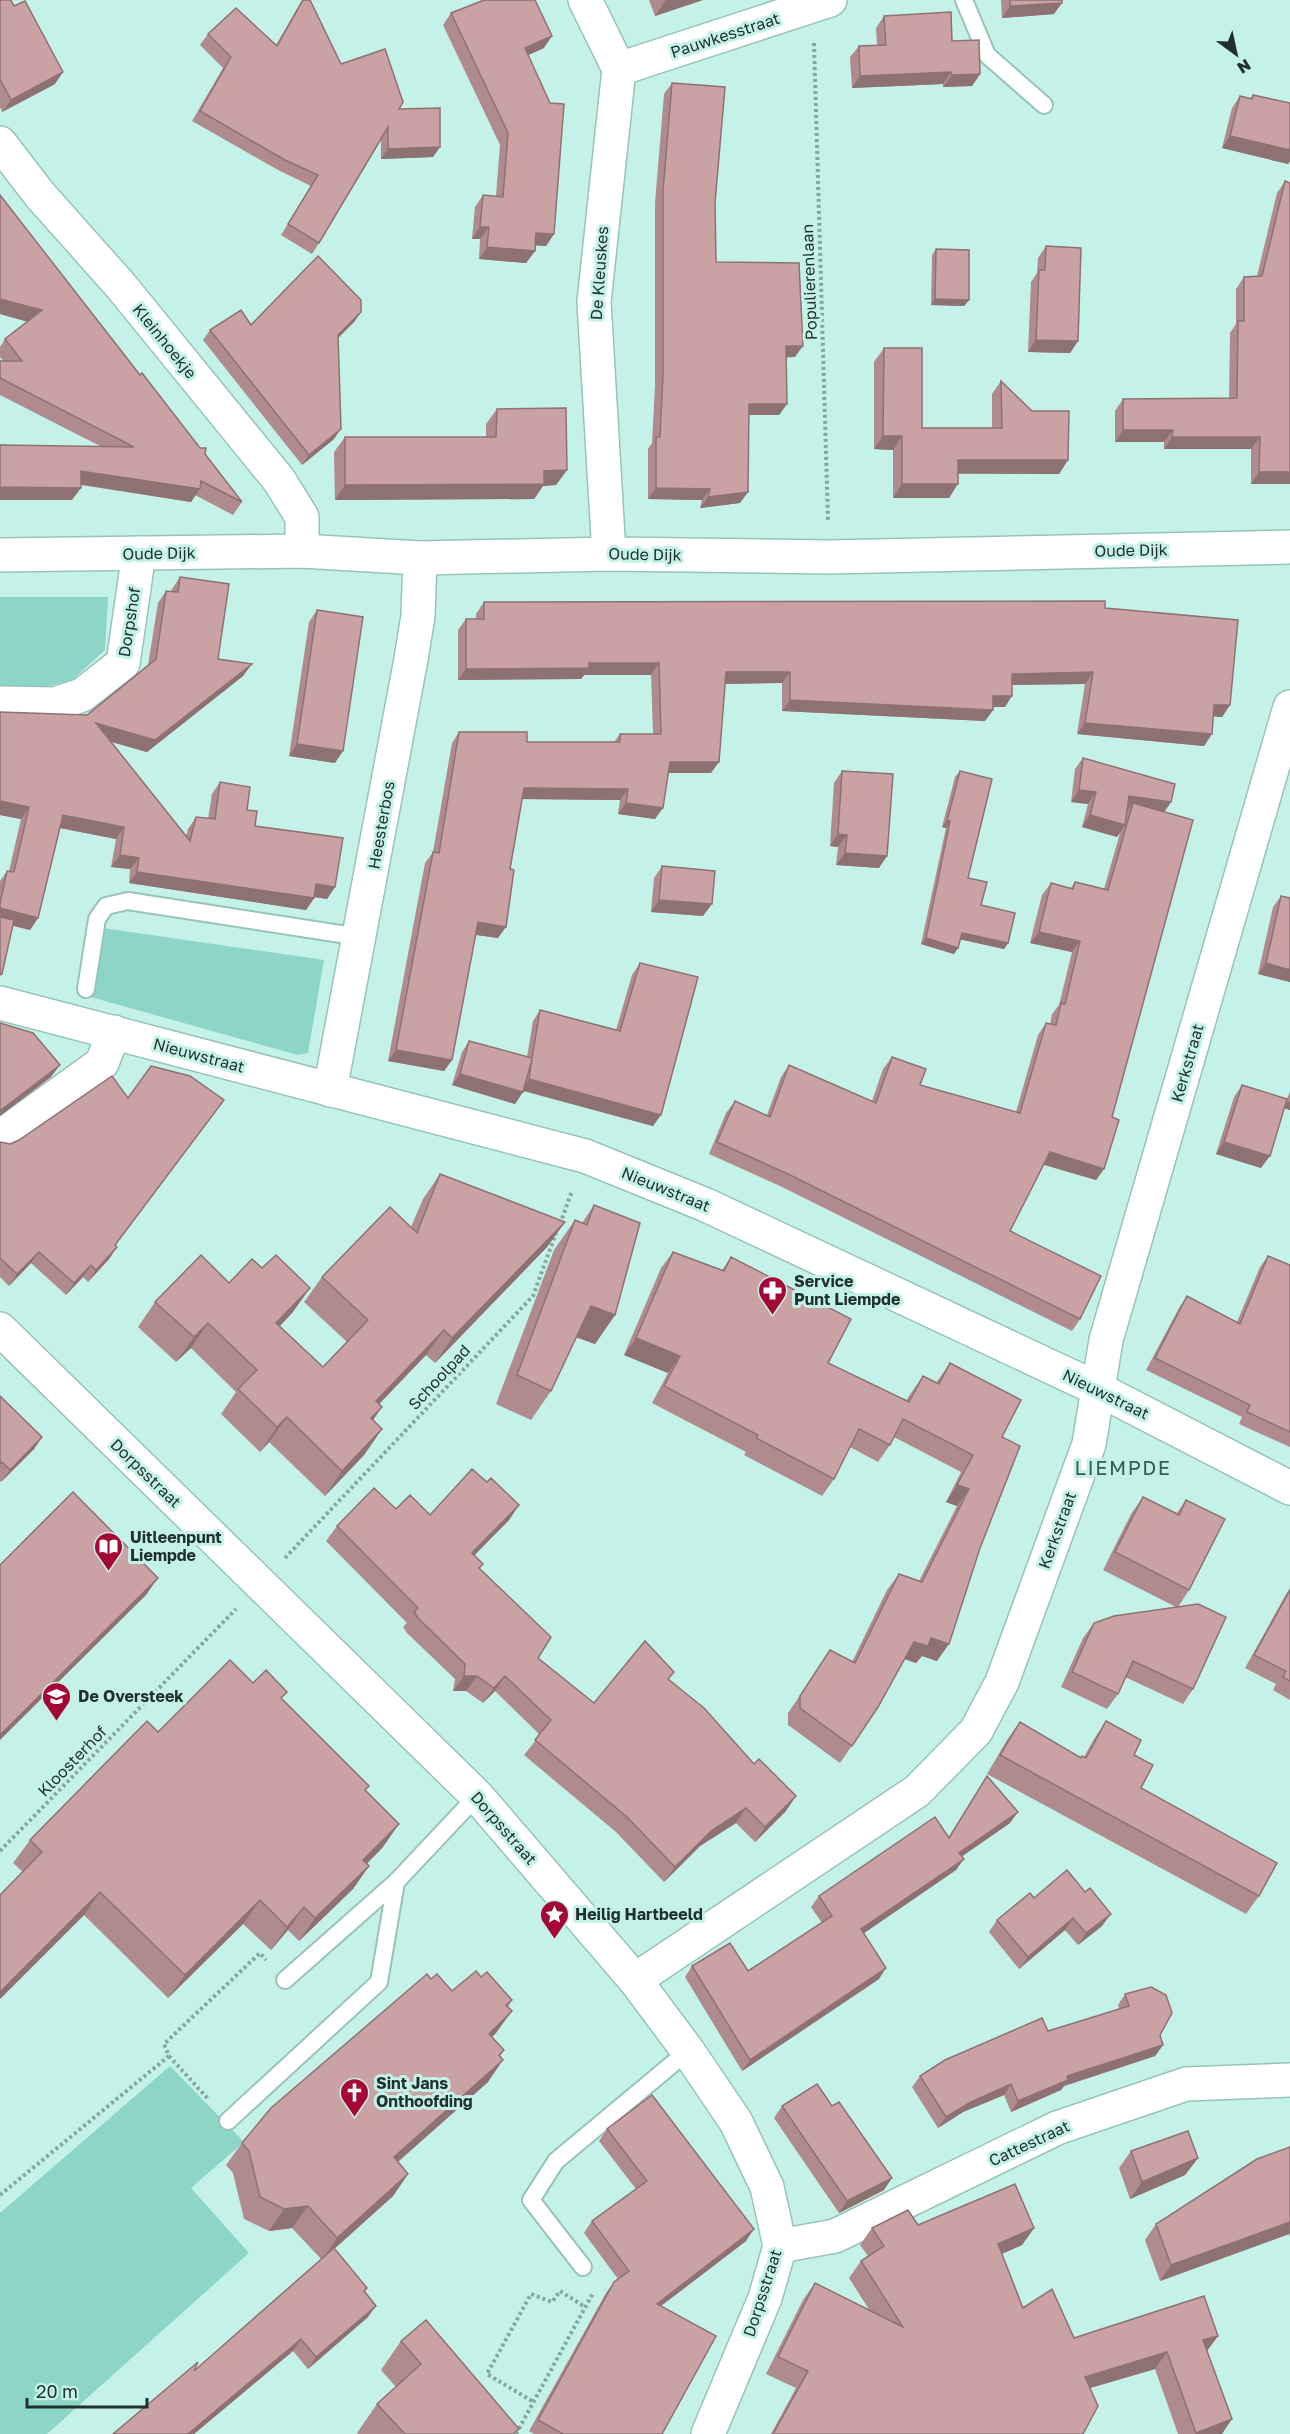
<svg xmlns="http://www.w3.org/2000/svg" width="1290" height="2434" viewBox="0 0 1290 2434" font-family="'Golos Text',sans-serif">
<rect width="100%" height="100%" fill="#c5f2e8"/>
<g fill="#8dd6c7">
<path d="M0,597h108l-3,53 -33,30 -26,7h-46z"/>
<path d="M103,928l221,32 -16,93 -10,2 -211,-59z"/>
<path d="M170,2066l74,76 -53,46 58,65 -202,181h-47v-221z"/>
</g>
<g fill="none" stroke-linecap="round" stroke-linejoin="round">
<defs>
<g id="service">
<path d="M964,0l23,55 57,50"/>
<path d="M86,989l11,-70 9,-13 22,-5 232,36"/>
<path d="M285,1980l111,-98 81,-86"/>
<path d="M228,2121l151,-139 17,-100"/>
<path d="M583,2267l-52,-67 25,-39 132,-110"/>
</g>
<g id="minor">
<path d="M585,0l34,69 -25,233 15,252"/>
<path d="M619,69l211,-69"/>
<path d="M0,143l40,52 81,91 158,194 23,37v34"/>
<path d="M0,555l302,-4 118,7 189,-4 220,3 461,-10"/>
<path d="M0,703l55,1 27,-9 41,-32 16,-110"/>
<path d="M330,1090l81,-431 7,-43 2,-58"/>
<path d="M0,1137l102,-74 12,-31"/>
<path d="M0,1329l477,467 158,184 53,71 48,71 31,65 13,59 -15,52 -57,136"/>
<path d="M635,1980l282,-189 59,-60 26,-49 87,-238 17,-104 184,-633"/>
<path d="M780,2246l55,-10 222,-108 129,-44 104,-4"/>
</g>
<path id="tertiary" d="M0,1003l585,153 121,49 392,184 192,99"/>
</defs>
<use href="#service" stroke="#97c3ba" stroke-width="20"/>
<use href="#minor" stroke="#97c3ba" stroke-width="36"/>
<use href="#tertiary" stroke="#97c3ba" stroke-width="36"/>
<g stroke="#85a7a0" stroke-width="4" stroke-dasharray="3 3" stroke-linecap="butt">
<path d="M814,43l14,478"/>
<path d="M560,1224l12,-33"/>
<path d="M285,1558l248,-262 23,-63"/>
<path d="M0,1851l236,-242"/>
<path d="M169,2056l40,44"/>
<path d="M0,2195l169,-139 -5,-12 96,-91 6,7"/>
<path d="M532,2401l-45,-27 44,-80 21,8 8,-11 25,16"/>
<path d="M516,2434l77,-141"/>
</g>
<use href="#service" stroke="#fff" stroke-width="16"/>
<use href="#minor" stroke="#fff" stroke-width="33"/>
<use href="#tertiary" stroke="#fff" stroke-width="33"/>
</g>
<g fill="#af8b8d">
<path d="M0,0l14,6 41,78 -53,28 -2,-5z"/>
<path d="M302,0h8l31,64 58,45 41,38 -7,10 -52,2v-19l-62,103 -7,11 -31,-19 30,-49 -33,-16 -86,-49 31,-53 -23,-23 8,-11 68,11z"/>
<path d="M649,0h54l-48,16z"/>
<path d="M1001,0h61l-8,14 -52,4z"/>
<path d="M451,13l93,35 -16,7 26,179 -8,12 -11,-1v6l-9,12 -47,-4 1,-20h-8l3,-32 8,-12 13,1 4,-51 -57,-120z"/>
<path d="M884,16l68,25 28,33 -8,12 -29,1v-3l-91,4 -2,-31 9,-11 18,-1 -1,-17z"/>
<path d="M672,83l43,120 1,59 79,95h-9l1,47 -8,11h-30l-1,77 -8,11 -40,5 2,-8 -54,-1v-50l4,-6 3,-57v-183l9,-109z"/>
<path d="M1253,95l37,8v58l-2,3 -66,-16 10,-40 8,-12 10,3z"/>
<path d="M1285,181l5,2v301h-39v-35h-87v-7h-49v-31l8,-12 106,-1 1,-65 6,-9v-35l8,-12 13,-1 20,-83z"/>
<path d="M0,195l140,180 65,79 37,48 -9,13 -38,-20 -4,7 -110,-17 -9,15 28,-54 -100,-51v-34h3l-3,-4v-10l5,-8 23,-17 -28,-8z"/>
<path d="M1046,246l32,95 -8,12 -42,-1 3,-70 6,-9 1,-15z"/>
<path d="M936,249l33,51 -5,6 -33,-1 1,-50z"/>
<path d="M361,312l-7,10 -16,16 -4,101 -32,26 -99,-125 7,-10z"/>
<path d="M884,348l38,80h70v-34l9,-13 67,79 -9,14h-101l-9,24h-56v-48l-19,-1v-87z"/>
<path d="M497,409l70,61 -11,15 -13,1 -9,13 -199,1 -1,-48 11,-15h141v-13z"/>
<path d="M180,577l38,82 25,17 -96,76 -36,-10 75,94 2,-7 8,-12 12,2 4,-25 8,-12 27,28 8,16 80,61 -8,12 -12,-2 -9,13 -177,-27 1,-14 -19,-2 5,-28 -56,-11 -22,90 -8,12 -17,-4 -13,51v-96l7,-10h2l12,-52 -21,-4v-103l87,3 61,-50 10,-62 8,-12 5,1 1,-3z"/>
<path d="M484,602l621,6 125,97 -8,12 -9,-1 -1,18 -8,12 -127,-12 8,-50 -73,1 -7,22h-12v3l-8,11 -203,-10v-28l-57,1 -14,89h-43l-13,46 -37,-5 2,-14 -98,-1 -24,139 -22,-3 -24,125 -8,11 -56,-10 37,-198 8,-11 19,-109 7,-11 68,10h87l6,-8h33l-2,-59h-67l-3,4 -123,1v-50l8,-11h10v-5z"/>
<path d="M317,610l18,153 -46,-7 20,-134z"/>
<path d="M1083,758l81,54 -52,305 -8,52 -8,11 -52,-15 -34,66 70,88 -8,12 -292,-145 -71,-32 17,-41 9,-12 32,14 14,-38 8,-12 83,36 11,-32 9,-12 28,28 96,27 22,-77 8,-12 4,1 2,-10 7,-9 13,-53 -42,-9 12,-48 9,-12 19,6 5,-7 29,7 16,-56 -3,4 -35,-10 6,-23 -17,-2 4,-33z"/>
<path d="M842,771l37,97 -43,-3 2,-18 -8,-1 4,-63z"/>
<path d="M960,771l8,107 13,27 27,38 -4,6 -44,-10 -2,9 -4,6 -33,-10 25,-116 -4,-1 13,-50z"/>
<path d="M662,866l41,50 -52,-4 3,-34z"/>
<path d="M1281,896l9,86 -32,-8 15,-67z"/>
<path d="M640,963l13,163 -130,-35 -8,13 -63,-19 10,-33 7,-11 58,16 6,-36 7,-11 76,20 16,-55z"/>
<path d="M1242,1085l45,14 3,-8v19l-6,-2 -23,60 -45,-14 18,-57z"/>
<path d="M128,1098l96,2 -109,145 2,2 -8,12 -21,23 -5,-5 -17,18 -35,-32 -22,23 -9,-9v-135l10,2z"/>
<path d="M440,1174l125,48 -18,25 -112,116 -9,-8 -47,49 -6,16 9,9 -18,26 -39,41 -56,-54 -9,10 -39,-38 15,-22 -45,-44 -15,14 -38,-35 17,-25 74,-19 33,-15 48,20 -18,25 -12,13 43,41 24,-25 -43,-40 18,-25 89,-50 12,-28z"/>
<path d="M594,1205l21,110 -20,29 -19,-7 -25,54 -20,29 -35,-16 58,-154 21,-30 7,3z"/>
<path d="M673,1252l49,18 9,-13 97,106 78,38 5,-8 12,-17 13,7 14,-20 52,74 -65,224 -15,-5 -6,7 -12,-4 -26,48 -38,56 -52,-38v-12l31,-46 33,-5 35,-72 12,-16 20,7 38,-75 -11,-4 15,-30 -67,-35 -4,8 -12,17 -28,-15 -16,32 -12,17 -78,-41 2,-3 -94,-49 16,-30 -44,-18 37,-87z"/>
<path d="M1268,1256l22,9v182l-51,-23 3,-7 -96,-47 33,-62 8,-12 50,26 23,-55z"/>
<path d="M0,1396l42,41 -8,12 -33,33 -1,-1z"/>
<path d="M487,1482l32,23 -10,15 -35,35 5,13 59,90 56,45 80,-31 -5,7 117,132 -31,31 -19,-19 -36,23 -36,36 -48,-50 -92,-77 16,-20 -45,-44 -12,12 -17,-12h-13l2,-12 -48,-46 -4,-6 4,-4 -81,-82 11,-15 59,-17 34,6z"/>
<path d="M1143,1497l34,16 9,-13 3,90 -11,17 15,82 -10,15 -58,-27 -7,17 -11,15 -46,-22 22,-49 11,-15 82,-16 -73,-37 28,-56z"/>
<path d="M1290,1588v112l-17,-10 3,-6 -31,-16 40,-72z"/>
<path d="M253,1683l29,16 84,92 17,56 -16,17 2,2 -16,23 -54,52 -11,-11 -17,20 -28,-26 -75,74 -84,-83 -84,84v-104l23,-23 -10,-9 17,-23 128,-108z"/>
<path d="M1106,1721l28,34 7,33 118,108 -13,18 -259,-140 20,-34 13,-18 61,36 3,-1 10,-18z"/>
<path d="M987,1776l23,47 -48,33 -6,14 -92,63 15,46 -137,92 -57,-94 7,-11 56,5 74,-48 -11,-16 8,-11 130,-59z"/>
<path d="M1034,1898l68,28 -24,19 -13,-15 -46,39 -30,-37 8,-12z"/>
<path d="M481,1977l31,23 -4,7 -12,26 -4,4 12,13 -4,6 -12,26 -90,80 10,12 -15,22 -59,53 33,39 -2,4 3,25 -60,52 -15,-18 -99,83h-81l81,-63 127,-112 -29,-31 -23,3 -25,-12 -11,-46 -7,-8 16,-22 189,-164 21,12z"/>
<path d="M1125,1994l35,41 3,10 -8,11 -91,30 -3,4 -50,22 -7,-17 -41,17 -25,16 -26,-41 8,-11 128,-45 71,-22 -1,-4z"/>
<path d="M782,2106h50l52,84 -45,23 -65,-95z"/>
<path d="M607,2129l139,112 -85,65 1,128h-128l-5,-3 77,-138 8,-11 4,-3 -34,-46 8,-12 44,-32 -37,-48z"/>
<path d="M1290,2147v90l-1,-3 -129,47 -15,-41 11,-16z"/>
<path d="M1131,2151l67,7 -13,17 -55,24 -11,-31z"/>
<path d="M918,2225l116,3 -12,17 -20,9 21,54 51,30 144,-2 -11,15 15,83h-44l-23,-65 -65,19 -7,46h-312l25,-46 -30,-14 37,-74 12,-17 55,28 -21,-33 12,-17 7,-5 -8,-11 12,-17z"/>
<path d="M401,2341l114,93h-157l-1,-1 20,-29 19,-17 -15,-17z"/>
</g>
<g fill="#8e7173">
<path d="M666,0h37l-48,16z"/>
<path d="M1062,3l-8,11 -52,4 8,-12z"/>
<path d="M552,36l-8,12 -27,12 8,-12z"/>
<path d="M63,72l-8,12 -53,28 9,-12z"/>
<path d="M951,72l-8,12 -91,4 8,-12z"/>
<path d="M980,74l-8,12 -29,1 9,-12z"/>
<path d="M1230,136l60,14v11l-2,3 -66,-16z"/>
<path d="M440,147l-7,10 -52,2 7,-10z"/>
<path d="M480,227h9l-9,12h-8z"/>
<path d="M536,233l18,1 -8,12 -18,-1z"/>
<path d="M487,247l48,4 -9,12 -47,-4z"/>
<path d="M0,299l42,11 -9,13 -33,-9z"/>
<path d="M935,299l34,1 -5,6 -33,-1z"/>
<path d="M361,312l-7,10 -23,23 7,-10z"/>
<path d="M1036,340l42,1 -8,12 -42,-1z"/>
<path d="M786,346h17l-8,11 -17,1z"/>
<path d="M749,404h38l-8,11h-38z"/>
<path d="M341,429l-7,10 -32,26 7,-10z"/>
<path d="M1123,430h50l-9,12h-49z"/>
<path d="M883,436h19l-9,14 -19,-1z"/>
<path d="M1172,437h88l-9,12h-87z"/>
<path d="M958,460h110l-9,14 -110,-1z"/>
<path d="M567,470l-11,15 -13,1 -9,13 -199,1 10,-15 199,-14z"/>
<path d="M81,471l119,18 -9,13 -119,-19z"/>
<path d="M1259,472h31v12h-39z"/>
<path d="M902,484h56l-9,14h-56z"/>
<path d="M0,487l81,1 -9,12h-72z"/>
<path d="M656,488l54,1 -8,11 -54,-1z"/>
<path d="M748,492l-8,11 -40,5 8,-11z"/>
<path d="M589,663h70l-8,12h-67l-3,4 -123,1 8,-11z"/>
<path d="M252,664l-9,12 -96,76 -59,-17 8,-12z"/>
<path d="M726,672h64l-8,11 -64,1z"/>
<path d="M1093,672l-8,12 -80,1 7,-11z"/>
<path d="M993,696h19l-7,11h-20z"/>
<path d="M790,700l203,10 -8,11 -203,-10z"/>
<path d="M1214,705h16l-8,12 -16,-1z"/>
<path d="M1085,723l127,11 -8,12 -127,-12z"/>
<path d="M297,744l46,7 -8,12 -46,-7z"/>
<path d="M670,762h49l-8,11h-49z"/>
<path d="M524,788l104,1 -8,11 -104,-1z"/>
<path d="M1079,790l17,2 -8,12 -17,-2z"/>
<path d="M1129,796l42,6 -8,12 -30,-11 -4,6 -8,-1z"/>
<path d="M0,801l29,6 -8,12 -21,-4z"/>
<path d="M626,803l37,5 -8,11 -37,-5z"/>
<path d="M63,815l61,12 -8,12 -61,-12z"/>
<path d="M1090,815l35,10 -8,12 -35,-10z"/>
<path d="M947,821h3l-4,7 -4,-1z"/>
<path d="M838,834l9,1 -9,12 -8,-1z"/>
<path d="M845,853l42,3 -8,12 -43,-3z"/>
<path d="M120,855l19,3 -9,11 -19,-2z"/>
<path d="M137,872l177,26 -8,12 -177,-27z"/>
<path d="M316,884l19,3 -8,12 -19,-3z"/>
<path d="M659,900l53,4 -9,12 -52,-4z"/>
<path d="M0,908l38,10 -8,12 -30,-8z"/>
<path d="M478,922l28,5 -8,11 -28,-4z"/>
<path d="M1039,932l41,9 -8,11 -42,-9z"/>
<path d="M962,933l46,10 -4,6 -46,-10z"/>
<path d="M926,938l32,10 -4,6 -33,-10z"/>
<path d="M1266,963l24,7v12l-32,-8z"/>
<path d="M396,1050l56,10 -8,11 -56,-10z"/>
<path d="M60,1065l-9,12 -51,39v-5z"/>
<path d="M460,1074l63,18 -8,12 -63,-19z"/>
<path d="M529,1079l132,36 -8,11 -132,-36z"/>
<path d="M1288,1102h2v8l-7,-2z"/>
<path d="M1224,1142l46,14 -9,12 -45,-14z"/>
<path d="M1050,1152l54,17 -8,11 -54,-16z"/>
<path d="M565,1222l-18,25 -112,116 17,-25z"/>
<path d="M117,1247l-8,12 -21,23 8,-12z"/>
<path d="M39,1252l-8,11 -22,23 8,-12z"/>
<path d="M91,1265l-8,12 -17,18 8,-12z"/>
<path d="M310,1288l-18,25 -33,35 17,-25z"/>
<path d="M591,1306l24,9 -20,29 -25,-9z"/>
<path d="M208,1323l-17,25 -15,14 18,-25z"/>
<path d="M444,1330l-18,25 -68,71 18,-25z"/>
<path d="M636,1338l44,18 -12,17 -44,-18z"/>
<path d="M382,1407l-17,25 6,-14z"/>
<path d="M287,1417l-18,25 -9,10 17,-25z"/>
<path d="M382,1429l-18,26 -39,41 17,-25z"/>
<path d="M42,1437l-8,12 -33,33 9,-12z"/>
<path d="M957,1485l12,4 -12,17 -11,-4z"/>
<path d="M519,1505l-10,15 -47,48 10,-15z"/>
<path d="M158,1578l-12,17 -146,145v-5z"/>
<path d="M931,1638l18,6 -12,17 -15,-5 -6,7 -14,-5 12,-16z"/>
<path d="M464,1676h13l-11,15h-13z"/>
<path d="M505,1676l-10,15 -12,12 11,-15z"/>
<path d="M796,1796l-10,15 -31,31 10,-15z"/>
<path d="M746,1808l-10,15 -36,23 -36,36 11,-15 36,-36z"/>
<path d="M1018,1812l-8,11 -59,41 8,-11z"/>
<path d="M399,1824l-16,23 -36,36 16,-23z"/>
<path d="M964,1859l-8,11 -102,70 7,-11z"/>
<path d="M369,1866l-16,23 -54,52 16,-23z"/>
<path d="M100,1892l-16,23 -84,84v-7z"/>
<path d="M260,1900l-17,24 -75,74 17,-23z"/>
<path d="M304,1907l-16,23 -17,20 16,-23z"/>
<path d="M1111,1914l-9,12 -24,19 8,-12z"/>
<path d="M1073,1918l-8,12 -46,39 9,-12z"/>
<path d="M886,1968l-7,11 -137,92 8,-11z"/>
<path d="M512,2011l-16,22 -22,23 15,-22z"/>
<path d="M1163,2045l-8,11 -91,30 -3,4 -50,22 7,-11 49,-25z"/>
<path d="M503,2060l-15,22 -110,97 16,-22z"/>
<path d="M1011,2084l-7,11 -41,17 -25,16 8,-11 25,-15z"/>
<path d="M1198,2158l-13,17 -55,24 12,-17z"/>
<path d="M408,2174l-15,22 -71,64 15,-22z"/>
<path d="M892,2178l-8,12 -45,23 8,-12z"/>
<path d="M308,2206l-16,22 -23,3 15,-22z"/>
<path d="M1290,2222v11l-1,1 -129,47 11,-16z"/>
<path d="M1034,2228l-12,17 -36,16 12,-17z"/>
<path d="M754,2229l-8,12 -97,74 8,-11z"/>
<path d="M376,2306l-8,11 -60,52 8,-12z"/>
<path d="M1218,2336l-12,16 -3,-12z"/>
<path d="M301,2339l-8,12 -99,83h-6z"/>
<path d="M1167,2352l-12,17 -82,24 12,-16z"/>
<path d="M1232,2419l-10,15h-27l1,-1z"/>
</g>
<g fill="#cba2a4" stroke="#8e7173" stroke-width="1.5">
<path d="M0,0h11l3,6 11,-5 38,71 -52,28 -11,-21z"/>
<path d="M303,0h7l31,64 44,-15 18,53 -4,7 41,-1v39l-52,2v-22l-69,116 -31,-19 30,-49 -33,-15 -85,-49 31,-54 -23,-23 28,-26 41,38z"/>
<path d="M484,0h51l17,36 -27,12 25,55 14,1 -10,130 -18,-1 -1,18 -48,-4 2,-20h-9l3,-32 20,2 5,-64 -57,-120z"/>
<path d="M1010,0h52v3l-52,3z"/>
<path d="M951,12l1,29 27,-1 1,34 -28,1 -1,-3 -91,4 -1,-30 27,-1 -2,-29z"/>
<path d="M672,83l53,4 -10,116 1,59 83,1 4,83h-17l1,58h-38l-1,88 -40,5 2,-8 -54,-1v-51h4l3,-62v-184z"/>
<path d="M1253,95l37,8v47l-60,-14 10,-40 12,3z"/>
<path d="M1285,181l5,2v289h-31l1,-35h-88l1,-7h-50v-31l114,-1 1,-77h6v-44l18,-1z"/>
<path d="M0,195l140,180 2,-2 58,75h6l-1,6 37,48 -41,-21 -1,8 -119,-18v17l-81,-1v-42l134,2 -134,-69v-17h22l-17,-22 37,-29 -42,-11z"/>
<path d="M1046,246l35,2 -3,93 -42,-1 3,-70h6z"/>
<path d="M936,249l33,1v50l-34,-1z"/>
<path d="M318,256l43,44v12l-23,23 3,94 -32,26 -99,-125 31,-20 10,15z"/>
<path d="M884,348h38v80h80l-1,-47 31,30h37l-1,49h-110v24h-56v-48h-19z"/>
<path d="M566,408l1,62 -23,1v13l-199,1v-48h151l1,-28z"/>
<path d="M180,577l49,7 -11,75 34,5 -97,76 -59,-17 94,118 6,-24 19,2 5,-37 30,5 -3,23 10,1 -2,15 88,12 -8,49 -19,-3 -2,14 -177,-26 2,-14 -19,-3 4,-28 -61,-12 -25,103 -38,-10v-5l7,-32 7,1 15,-65 -29,-6v-89l87,3 69,-56 10,-68 12,1z"/>
<path d="M1105,601v7l133,12 -8,85h-16l-2,29 -127,-11 8,-51 -81,2v22h-19v14l-203,-10v-28h-64l-7,90h-49l-7,46 -37,-5 2,-14 -104,-1 -14,81 4,1 -8,57 -28,-5 -26,138 -56,-10 37,-198 6,1 20,-121h68v10h93v-8h41l-2,-71h-70v5l-123,1v-50h18v-17z"/>
<path d="M317,610l46,7 -20,134 -46,-7z"/>
<path d="M1083,758l92,26 -4,18 -42,-6 -4,29 -35,-10 6,-23 -17,-2z"/>
<path d="M842,771l51,3 -6,82 -42,-3 2,-18 -9,-1z"/>
<path d="M960,771l32,8 -24,99 19,4 -6,23 34,8 -7,30 -46,-10 -4,15 -32,-10 24,-117h-3z"/>
<path d="M1133,803l60,17 -81,297 7,3 -15,49 -54,-17 -40,79 91,45 -21,43 -292,-145 -71,-32 18,-41 35,16 19,-52 87,38 16,-46 34,12 -6,16 100,28 26,-90 10,2 5,-22 4,1 15,-63 -41,-9 12,-49 22,6 2,-7 33,8z"/>
<path d="M662,866l53,5 -3,33 -53,-4z"/>
<path d="M1281,896l9,2v72l-24,-7z"/>
<path d="M0,917l14,3 -12,54 -2,1z"/>
<path d="M640,963l58,14 -37,138 -132,-36 3,-20 -9,33 -63,-18 9,-33 63,17 8,-48 80,21z"/>
<path d="M0,1023l33,10 27,32 -60,46z"/>
<path d="M151,1066l39,10 34,24 -109,145 2,2 -21,23 -5,-5 -17,18 -35,-31 -22,22 -17,-16v-116l10,2 9,-4 93,-64 16,22z"/>
<path d="M1242,1085l45,14 -17,57 -46,-14z"/>
<path d="M440,1174l125,48 -113,116 -8,-8 -68,71 6,6 -11,11 11,11 -40,42 -55,-54 -10,10 -39,-38 19,-19 -49,-47 -14,14 -39,-35 46,-47 28,28 23,-24 10,9 14,-13 34,33 -34,35 47,44 45,-47 -46,-43 68,-70 27,26z"/>
<path d="M594,1205l46,18 -25,92 -24,-9 -40,85 -34,-16 58,-155 12,5z"/>
<path d="M673,1252l51,19 7,-14 120,62 -23,44 81,39 14,-26 16,8 11,-21 71,37 -19,37 18,9 -40,102 -31,96 -18,-6 -3,8 -14,-4 -36,65 -26,39 -52,-38v-12l30,-46 25,13 44,-89 23,8 47,-93 -12,-4 16,-30 -70,-36 -13,26 -31,-16 -25,50 -78,-41 2,-3 -94,-49 16,-30 -44,-18z"/>
<path d="M1268,1256l22,9v167l-43,-20 3,-7 -95,-47 32,-62 53,28z"/>
<path d="M0,1396l42,41 -32,33 -8,-8 -2,2z"/>
<path d="M472,1469l15,13 4,-4 28,27 -47,48 11,11 -4,4 72,69 -13,21 56,45 51,-62 29,31 -6,7 36,29 50,56 5,-5 37,37 -31,31 -19,-19 -35,23 -36,36 -48,-50 -92,-77 16,-20 -46,-44 -11,12 -17,-12h-13l1,-12 -47,-46 -4,-6 4,-4 -81,-82 37,-38 22,21 14,-14 20,20z"/>
<path d="M73,1492l85,86 -158,157v-170z"/>
<path d="M1143,1497l36,18 7,-15 39,19 -36,71 -74,-38z"/>
<path d="M1290,1590v91l-7,-4 3,-6 -32,-16z"/>
<path d="M1198,1604l28,13 -33,72 -60,-28 -15,33 -46,-22 22,-49 20,-7z"/>
<path d="M230,1660l23,23 13,-13 21,22 -6,6 88,88 -4,4 34,34 -36,36 6,6 -54,52 -11,-11 -17,20 -27,-27 -75,75 -85,-83 -100,100v-97l42,-43 -12,-12 117,-119 11,11z"/>
<path d="M1106,1721l35,19 -7,15 19,10 -12,23 136,75 -18,33 -259,-141 20,-33 61,36 1,-2 4,2z"/>
<path d="M987,1776l31,36 -59,41 5,6 -103,70 25,39 -136,92 -58,-94 38,-23 18,28 84,-55 -13,-20 116,-79 14,21z"/>
<path d="M1067,1870l18,22 5,-4 21,26 -25,19 -13,-15 -45,39 -31,-37 33,-27 4,5z"/>
<path d="M476,1971l5,6 6,-5 25,28 -6,5 6,6 -23,23 15,16 -5,5 4,5 -109,97 14,17 -71,64 -29,-32 -24,3 -24,-12 -11,-46 -7,-8 29,-35 156,-134 4,5 6,-5 15,17z"/>
<path d="M1151,1987l15,8 6,18 -12,22 3,10 -96,31 1,4 -50,21 -7,-17 -40,18 -25,15 -26,-41 25,-16 97,-42 6,13 81,-25 -4,-12z"/>
<path d="M817,2084l15,22 7,-4 53,76 -45,23 -65,-95z"/>
<path d="M652,2095l102,134 -97,75 59,32 -54,98h-99l-25,-14 76,-138 15,-11 -37,-50 55,-40 -40,-52z"/>
<path d="M1188,2131l10,27 -56,24 -11,-31z"/>
<path d="M1290,2147v75l-119,43 -15,-41 101,-65z"/>
<path d="M1015,2184l19,44 -36,16 25,64 29,-19 22,49 130,-42 14,40 -15,4 29,79 -36,14 -29,-81 -82,25 13,29 -15,28h-310l35,-63 -30,-14 37,-74 88,44 -42,-66 23,-15 -12,-18 36,-18 10,15z"/>
<path d="M334,2248l33,40 -3,3 12,15 -60,51 -15,-18 -113,95h-75l85,-72 -4,9z"/>
<path d="M426,2320l93,109 -6,5h-108l-28,-30 44,-40 -20,-23z"/>
</g>
<defs>
<symbol id="pharmacy-pin" viewBox="-11 -11 22 30"><path d="M0 17L-7.5 6A9.5 9.5 0 1 1 7.5 6Z" fill="#a40735" stroke="#c5f2e8"/><path d="M-2-6h4v4h4v4h-4v4h-4v-4h-4v-4h4Z" fill="#fff"/></symbol>
<symbol id="library-pin" viewBox="-11 -11 22 30"><path d="M0 17L-7.5 6A9.5 9.5 0 1 1 7.5 6Z" fill="#a40735" stroke="#c5f2e8"/><path d="M-6-4Q-3-5.5-.7-3.5V5Q-3 3-6 4ZM6-4Q3-5.5 .7-3.5V5Q3 3 6 4Z" fill="#fff"/></symbol>
<symbol id="school-pin" viewBox="-11 -11 22 30"><path d="M0 17L-7.5 6A9.5 9.5 0 1 1 7.5 6Z" fill="#a40735" stroke="#c5f2e8"/><path d="M0-5L7-2L0 1L-7-2ZM-4 1L0 2.5L4 1V4Q0 6-4 4Z" fill="#fff"/></symbol>
<symbol id="sight-pin" viewBox="-11 -11 22 30"><path d="M0 17L-7.5 6A9.5 9.5 0 1 1 7.5 6Z" fill="#a40735" stroke="#c5f2e8"/><path d="M0-6L1.8-2.2L6-1.7L2.9 1.2L3.7 5.4L0 3.3L-3.7 5.4L-2.9 1.2L-6-1.7L-1.8-2.2Z" fill="#fff"/></symbol>
<symbol id="church-pin" viewBox="-11 -11 22 30"><path d="M0 17L-7.5 6A9.5 9.5 0 1 1 7.5 6Z" fill="#a40735" stroke="#c5f2e8"/><path d="M-1.2-6h2.4v3.5h3.3v2.4h-3.3V6h-2.4V-.1h-3.3v-2.4h3.3Z" fill="#fff"/></symbol>
</defs>
<g fill-rule="evenodd">
<use href="#pharmacy-pin" x="756" y="1274" width="33" height="45"/>
<use href="#library-pin" x="92" y="1530" width="33" height="45"/>
<use href="#school-pin" x="40" y="1680" width="33" height="45"/>
<use href="#sight-pin" x="538" y="1898" width="33" height="45"/>
<use href="#church-pin" x="338" y="2076" width="33" height="45"/>
</g>
<g text-anchor="middle" dominant-baseline="central" stroke-width="6" stroke-linejoin="round" paint-order="stroke">
<g font-size="16" fill="#1f302d" stroke="#c5f2e8">
<text transform="translate(725 35) rotate(-18)">Pauwkesstraat</text>
<text transform="translate(599 273) rotate(-86)">De Kleuskes</text>
<text transform="translate(809 282) rotate(-92)">Populierenlaan</text>
<text transform="translate(165 341) rotate(51)">Kleinhoekje</text>
<text transform="translate(1131 550) rotate(-1)">Oude Dijk</text>
<text transform="translate(159 553) rotate(-1)">Oude Dijk</text>
<text transform="translate(645 554) rotate(1)">Oude Dijk</text>
<text transform="translate(129 622) rotate(-81)">Dorpshof</text>
<text transform="translate(381 825) rotate(-80)">Heesterbos</text>
<text transform="translate(199 1055) rotate(15)">Nieuwstraat</text>
<text transform="translate(1187 1063) rotate(-74)">Kerkstraat</text>
<text transform="translate(666 1189) rotate(22)">Nieuwstraat</text>
<text transform="translate(439 1377) rotate(-47)">Schoolpad</text>
<text transform="translate(1106 1394) rotate(26)">Nieuwstraat</text>
<text transform="translate(146 1473) rotate(44)">Dorpsstraat</text>
<text transform="translate(1057 1530) rotate(-70)">Kerkstraat</text>
<text transform="translate(72 1761) rotate(-46)">Kloosterhof</text>
<text transform="translate(504 1828) rotate(49)">Dorpsstraat</text>
<text transform="translate(1029 2143) rotate(-25)">Cattestraat</text>
<text transform="translate(762 2293) rotate(-72)">Dorpsstraat</text>
</g>
<g font-size="16" font-weight="bold" fill="#1f302d" stroke="#c5f2e8" text-anchor="start">
<text x="794" y="1281">Service<tspan x="794" dy="18">Punt Liempde</tspan></text>
<text x="130" y="1537">Uitleenpunt<tspan x="130" dy="18">Liempde</tspan></text>
<text x="78" y="1696">De Oversteek</text>
<text x="575" y="1914">Heilig Hartbeeld</text>
<text x="376" y="2083">Sint Jans<tspan x="376" dy="18">Onthoofding</tspan></text>
</g>
<g font-size="20" letter-spacing="1.5" fill="#325c54" stroke="#c5f2e8">
<text x="1123" y="1467">LIEMPDE</text>
</g>
</g>
<g transform="translate(1236 54) rotate(147)" stroke="#c5f2e8" stroke-width="4.5" paint-order="stroke">
<path d="M0-4.5L10 22L0 15L-10 22Z" fill="#1f302d"/>
<text y="-9" font-size="16" font-weight="bold" text-anchor="middle" fill="#1f302d">N</text>
</g>
<path d="M27 2398v9h120v-9" fill="none" stroke="#1f302d" stroke-width="3"/>
<text x="36" y="2398" font-size="18" fill="#1f302d" stroke="#c5f2e8" stroke-width="4.5" paint-order="stroke">20 m</text>
</svg>
